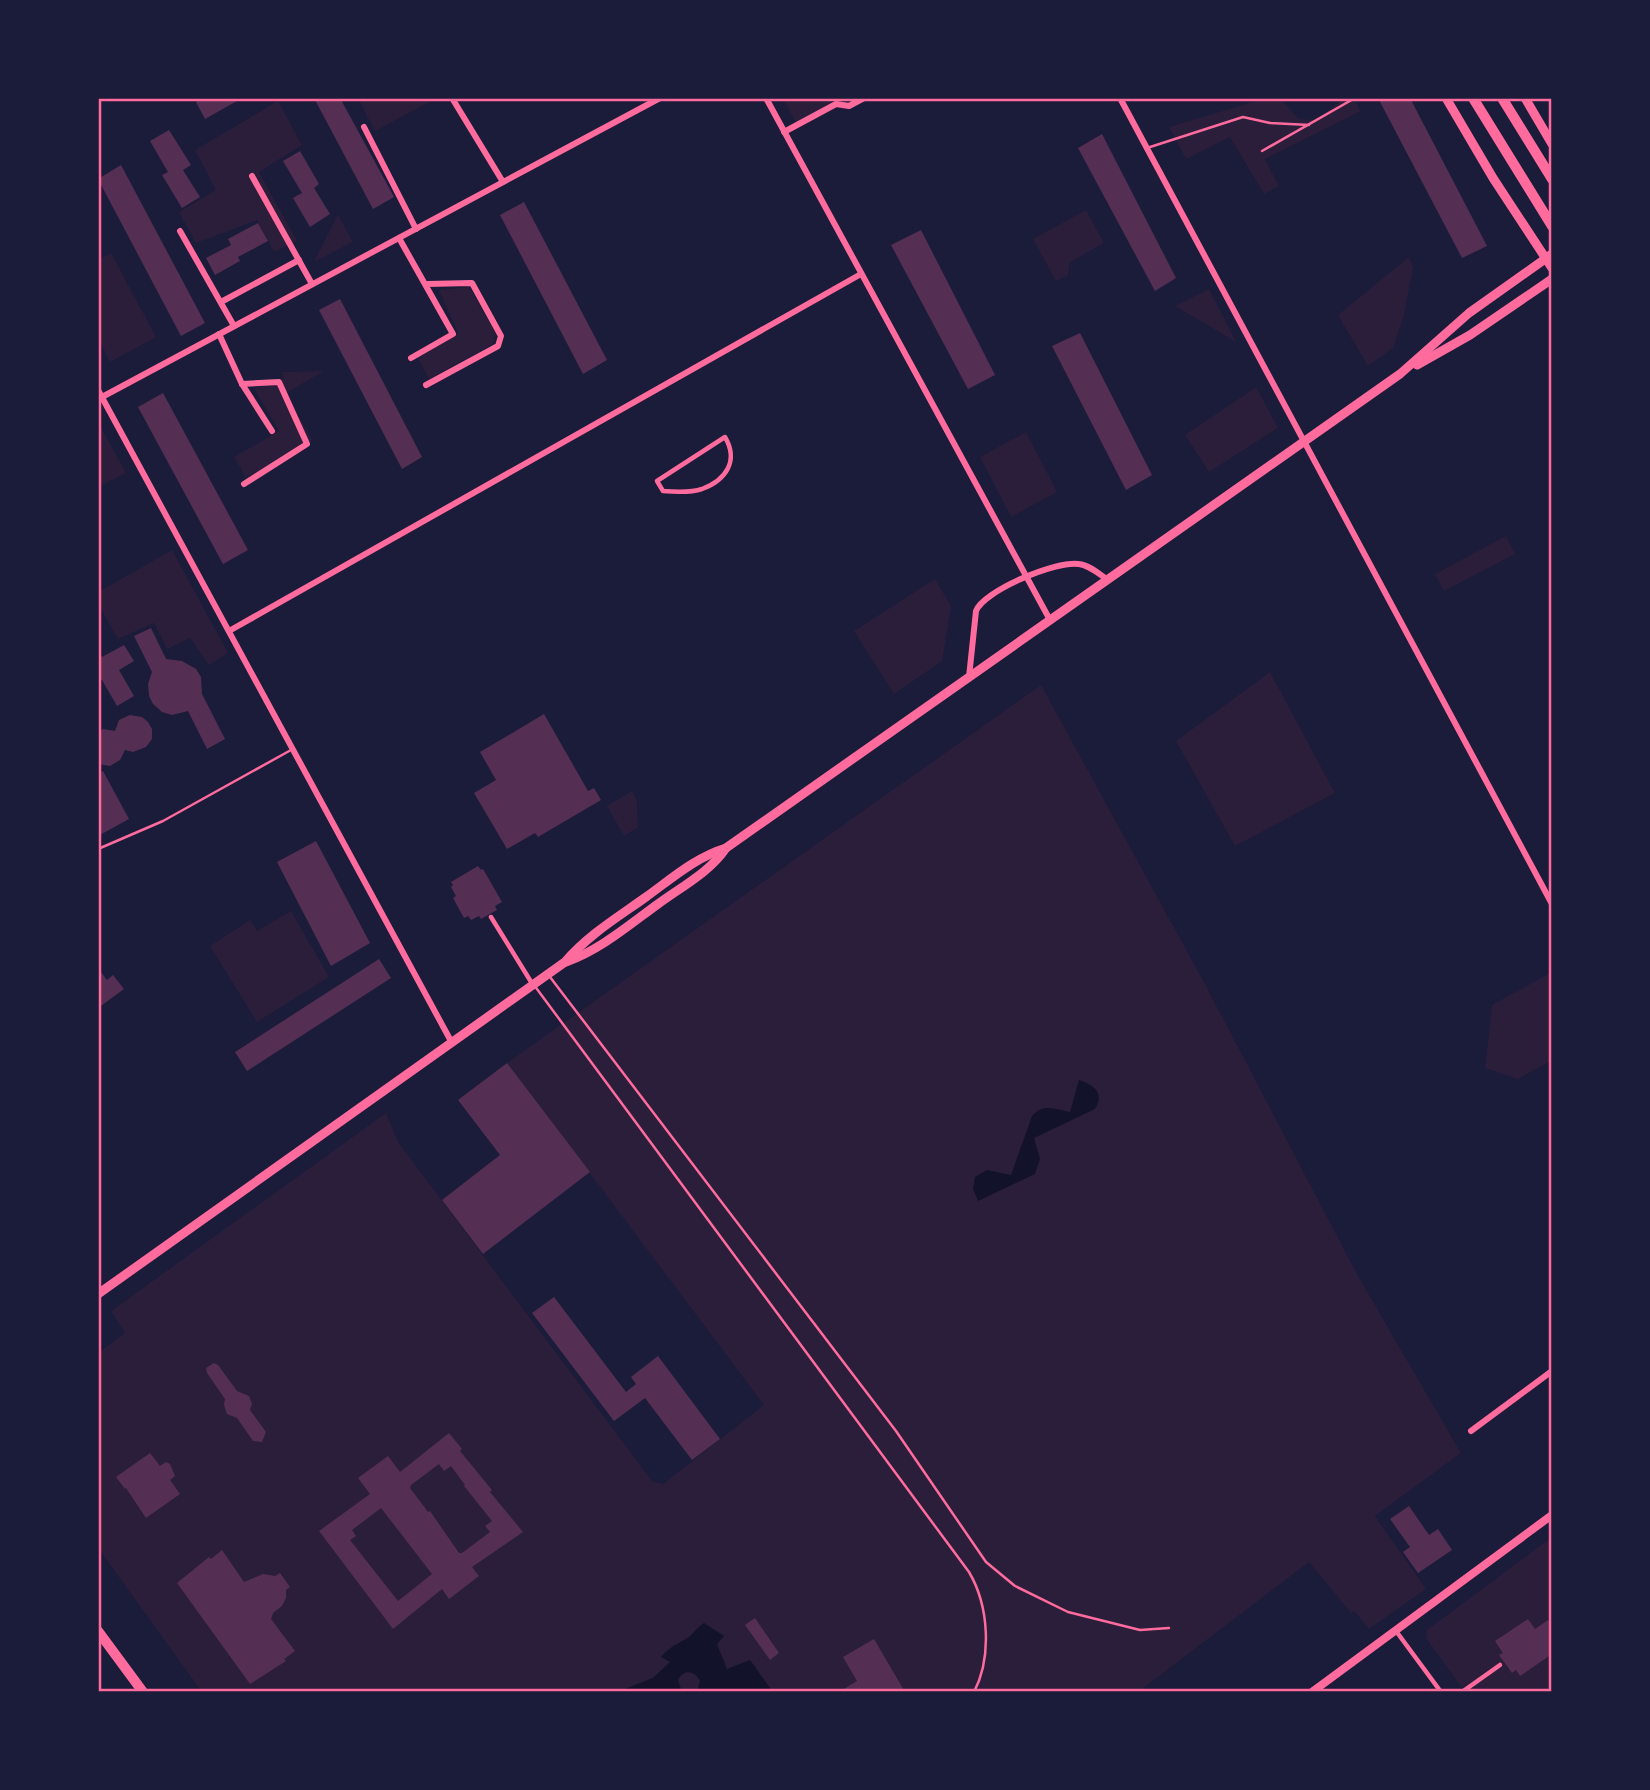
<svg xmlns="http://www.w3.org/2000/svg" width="1650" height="1790" viewBox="0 0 1650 1790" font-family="Cabin,sans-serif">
<rect width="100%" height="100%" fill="#1b1b3a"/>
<g fill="#2a1e3b">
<path d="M358,98h79l-62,33z"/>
<path d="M783,98h46l2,5 -35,20z"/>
<path d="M1266,98l15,1 18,20 16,1 30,-22h8l8,13 -96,48 14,27 -15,8 -34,-57 -44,22 -17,-32z"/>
<path d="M278,101l24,44 -43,27 38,69 -23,11 -17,-32 -61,23 -17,-31 37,-22 -21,-40z"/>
<path d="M1086,210l18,33 -34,19 -2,13 -12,6 -23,-42z"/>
<path d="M338,215l15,27 -39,20z"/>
<path d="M111,253l45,84 -46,25 -12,-24v-78z"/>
<path d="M1409,257l4,11 -9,47 -11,33 -25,18 -30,-51z"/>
<path d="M469,287l27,47 -3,10 -64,35 -12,-23 41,-23 -19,-43z"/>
<path d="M1209,289l27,53 -61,-36z"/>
<path d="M324,371l-38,22 26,47 -66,38 -12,-21 45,-26 -25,-43 30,-9 -2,-7z"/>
<path d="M1256,387l22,41 -69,44 -24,-37z"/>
<path d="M98,422l28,51 -28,14z"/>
<path d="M1026,432l31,60 -46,25 -31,-60z"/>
<path d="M1506,536l9,18 -71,37 -9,-17z"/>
<path d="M172,550l56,103 -19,12 -19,-27 -23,11 -13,-26 -36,16 -20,-35v-12z"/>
<path d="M935,579l16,27 -9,55 -48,33 -40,-63z"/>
<path d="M1270,672l65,121 -100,53 -59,-105z"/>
<path d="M1041,685l164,299 153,292 103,177 -86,63 51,73 -57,40 -15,-18 -3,2 -42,-51 -171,130h-936l-104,-144v-195l27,-20 -14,-22 275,-198 12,29 254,339 11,3 101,-79 -257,-342z"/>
<path d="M632,791l5,10 1,26 -14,9 -17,-30z"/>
<path d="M291,911l38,66 -72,45 -47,-76 40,-26 7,11z"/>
<path d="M1552,972v88l-34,19 -33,-11 7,-63z"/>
<path d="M1552,1537v155h-87l-39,-54 1,-8z"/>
</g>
<g fill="#12122b">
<path d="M1079,1080c15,5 26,13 16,29l-61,29 6,21 -5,15 -57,27 -5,-12 2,-12 12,-7 24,5 21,-59c11,-13 23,-7 38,-4z"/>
<path d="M704,1623l20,13 -7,8 10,25 23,-9 20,28 -5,4h-68l3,-11c-5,-11 -17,-12 -22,-1l4,12h-65l36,-14 17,-16 -9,-5c9,-10 14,-12 25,-18 7,-4 11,-12 18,-16z"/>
</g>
<g fill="#542f53" fill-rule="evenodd">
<path d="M202,98h34l1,3 -32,18 -9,-17z"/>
<path d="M314,98h26l54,99 -21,12z"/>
<path d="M1378,98h32l77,148 -25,12z"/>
<path d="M169,130l22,35 -8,5 17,27 -18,11 -20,-33 6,-3 -18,-31z"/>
<path d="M1102,134l74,144 -21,13 -77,-143z"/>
<path d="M300,151l19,33 -5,4 16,26 -20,13 -17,-29 9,-5 -19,-32z"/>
<path d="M121,165l84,158 -24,13 -83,-157z"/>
<path d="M524,202l83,158 -24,14 -83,-159z"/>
<path d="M258,223l10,18 -30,16 2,4 -25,14 -9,-17 25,-13 -3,-6z"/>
<path d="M921,230l74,145 -27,14 -77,-144z"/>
<path d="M340,299l82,158 -20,12 -83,-159z"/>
<path d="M1080,333l72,142 -26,15 -74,-144z"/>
<path d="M163,393l85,157 -25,14 -85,-157z"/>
<path d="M151,628l15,31 16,2 14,8 5,8 1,17 23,45 -18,10 -19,-38 -16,4 -10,-3 -9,-8 -4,-8 -1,-12 4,-12 -18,-36z"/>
<path d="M124,645l10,16 -15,9 15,26 -17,10 -15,-26 -4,2v-32l4,7z"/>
<path d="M544,714l44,77 6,-3 7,12 -63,37 -3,-4 -28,16 -33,-56 22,-13 -16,-28z"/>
<path d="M130,715l12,2 6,5 4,7v10l-6,8 -13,5 -8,-2 -5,10 -10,6 -12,-2v-32l5,-3 12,2 4,-11z"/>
<path d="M103,771l26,48 -31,17v-62z"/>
<path d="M316,841l54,102 -39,23 -54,-104z"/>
<path d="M478,866l3,4 2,-1 19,33 -7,4 2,4 -16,9 -2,-3 -8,4 -3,-4 -4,2 -11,-20 3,-2 -5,-9 2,-2 -2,-3z"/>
<path d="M379,959l12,19 -144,93 -12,-19z"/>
<path d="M98,968l9,12 6,-5 11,14 -26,19z"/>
<path d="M507,1063l83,109 -107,82 -41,-54 58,-45 -42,-55z"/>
<path d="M554,1297l72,95 10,-8 -5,-7 27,-21 62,83 -28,21 -47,-62 -31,23 -82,-108z"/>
<path d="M214,1363l4,2 19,26 12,5 3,8 -2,6 16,22 -4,10 -9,-1 -16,-23 -10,-4 -3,-9 1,-6 -18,-26 -1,-5z"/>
<path d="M449,1433l13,16 -2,2 32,39 -2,2 33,40 -51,35 7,9 -30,23 -7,-10 -49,40 -74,-98 51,-37 -12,-16 30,-22 12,16zM439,1464l5,7 7,-5 14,19 -1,1 28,35 -7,5 5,6 -28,21h-3l-29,-42 -2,1 -18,-24 1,-3zM381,1508l51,66 -34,27 -48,-61 6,-4 -4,-6z"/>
<path d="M150,1453l10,13 6,-4 4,2 5,12 -5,4 10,14 -34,24 -20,-30 -1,1 -9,-12z"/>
<path d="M1409,1506l20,29 9,-6 14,21 -34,23 -15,-21 7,-5 -20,-28z"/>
<path d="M222,1550l22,32 19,-8 12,2 5,-3 10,14 -4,3v8l-4,8 -9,7 -2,6 24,32 -11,8 2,2 -36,23 -73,-101 32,-26 2,2z"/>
<path d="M755,1618l24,35 -9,7 -25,-35z"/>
<path d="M1528,1619l7,10 13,-9 4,7v18l-3,1 3,8 -32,22 -4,-6 -4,3 -13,-18 4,-2 -8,-12z"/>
<path d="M874,1639l31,53h-66l18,-11 -14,-24z"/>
</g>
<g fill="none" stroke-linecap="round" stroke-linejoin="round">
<g stroke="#ff6b9d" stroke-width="2.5">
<path d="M1147,148l96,-31 27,6 39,2"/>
<path d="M1262,151l93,-53"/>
<path d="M98,849l65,-28 128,-71"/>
<path d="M550,977l346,454 90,131 29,24 53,26 72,18 29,-2"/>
<path d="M534,985l435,587c20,34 23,85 5,120"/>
</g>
<g stroke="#ff6b9d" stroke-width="4.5">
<path d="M725,437c14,24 1,43 -23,52 -12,4 -27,3 -39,2l-6,-10z"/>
<path d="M491,917l42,68"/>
<path d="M1396,1631l45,61"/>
<path d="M1462,1692l38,-27"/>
</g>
<g stroke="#ff6b9d" stroke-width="6">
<path d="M452,98l51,84"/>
<path d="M766,98l284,522"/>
<path d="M1120,98l432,806"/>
<path d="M364,127l52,102"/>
<path d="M784,132l52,-28 13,2 15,-8"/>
<path d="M252,176l60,108"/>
<path d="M180,231l54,95"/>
<path d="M399,238l54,96 -42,24"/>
<path d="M221,302l78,-42"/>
<path d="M219,334l23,50 30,47"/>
<path d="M242,384l37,-2 28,62 -63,40"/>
<path d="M426,385l72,-39 3,-10 -29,-53 -45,1"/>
<path d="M98,390l354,653"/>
<path d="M102,397l558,-299"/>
<path d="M229,631l632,-357"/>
<path d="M969,677l7,-66c7,-20 81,-51 103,-47 10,1 20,10 29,16"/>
<path d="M1471,1431l81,-60"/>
</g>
<path stroke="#ff6b9d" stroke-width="8" d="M1312,1692l240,-177"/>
<g stroke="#ff6b9d" stroke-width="9">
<path d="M1446,98l47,80 59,90"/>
<path d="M1525,98l27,46"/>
<path d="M1417,365l53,-30 82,-56"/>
<path d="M566,962c34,-12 63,-37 92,-58 23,-17 52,-32 68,-56"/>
<path d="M98,1294l467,-332c23,-27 53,-45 81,-65 25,-18 50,-40 80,-49l674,-474 69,-61 83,-59"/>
</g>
<path stroke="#ff6b9d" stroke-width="10" d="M98,1631l45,61"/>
<g stroke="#ff6b9d" stroke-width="10">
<path d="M1473,98l79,128"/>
<path d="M1502,98l50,81"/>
</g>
</g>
<rect width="1650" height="1790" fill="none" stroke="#1b1b3a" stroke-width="200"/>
<rect x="100" y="100" width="1450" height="1590" fill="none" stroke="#ff6b9d" stroke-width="2.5"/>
</svg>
